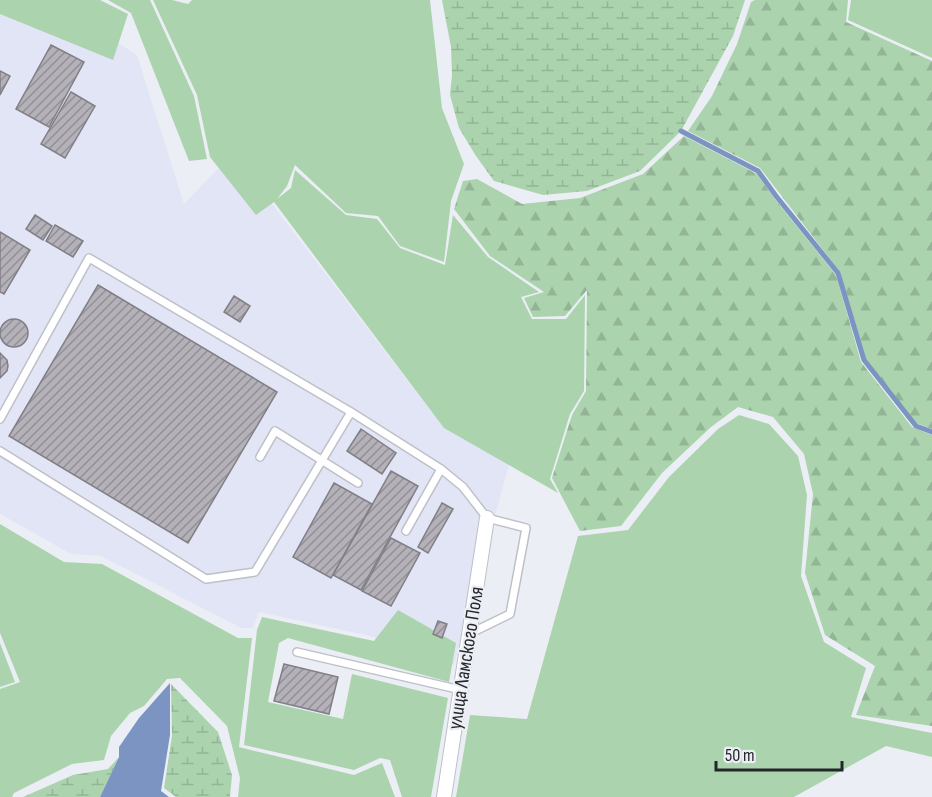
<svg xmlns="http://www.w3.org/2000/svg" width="932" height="797" viewBox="0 0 932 797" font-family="'Sofia Sans Condensed',sans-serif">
<defs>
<pattern id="forest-firs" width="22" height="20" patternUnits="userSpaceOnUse" patternTransform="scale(1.5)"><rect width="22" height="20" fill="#abd3ae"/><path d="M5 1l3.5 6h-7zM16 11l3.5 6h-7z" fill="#93b596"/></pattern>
<pattern id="wetland-marsh" width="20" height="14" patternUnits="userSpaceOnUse" patternTransform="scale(1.5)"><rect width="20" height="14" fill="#abd3ae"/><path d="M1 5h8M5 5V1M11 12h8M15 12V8" fill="none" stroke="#93b596"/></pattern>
<pattern id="building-hatch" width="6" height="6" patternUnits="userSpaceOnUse" patternTransform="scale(1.5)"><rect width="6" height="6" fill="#b4b1b9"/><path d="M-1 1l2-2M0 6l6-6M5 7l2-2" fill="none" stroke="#929096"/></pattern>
</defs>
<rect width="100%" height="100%" fill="#eceef6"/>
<path fill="#e2e5f5" d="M52,0l85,55 47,149 49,-51 211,275 65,37 -55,200 -84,-29 -111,-24 -6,16h-12l-140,-72 -30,-2 -71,-40v-504z"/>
<g fill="#abd3ae">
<path d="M0,0h100l28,14 -15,46 -113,-46z"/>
<path d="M108,0h42l44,96 13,63 -18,2 -58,-148z"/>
<path d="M153,0h19l16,4 4,-4h238l12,108 22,56 -13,37 -7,61 -44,-16 -22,-30 -32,-3 -51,-48 -8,21 -10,13 14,-11 4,-18 51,45 31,4 23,29 45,17 8,-50 35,42 51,35 -18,5 11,22h34l19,-24 -1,96 -14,23 -20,65 8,14 -114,-65 -170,-226 -18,13 -46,-58 -13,-62z"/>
<path d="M851,0h81v58l-84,-38z"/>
<path d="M739,415l30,9 29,32 9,39 -6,81 23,66 42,26 -15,49 81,16v24l-46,-11 -92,51h-338l14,-82 57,4 51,-183 50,-6 41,-53 49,-48z"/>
<path d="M0,524l64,38 38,2 136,74h14l-13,109 115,28 28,-12 13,34h-157l2,-19 -13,-52 -47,-48 -13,1 -23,27 -14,7 -19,23 -7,24 -32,4 -58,29 -2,4h-12v-108l20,-7 -20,-49z"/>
<path d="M398,610l58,33 -7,39 -161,-44 -9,5 -11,59 75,17 9,-45 96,24 -17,99h-29l-12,-37 -10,-2 -26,12 -110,-25 13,-115 5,-13 112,24z"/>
<path d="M0,643l15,39 -15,5z"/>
</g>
<g fill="url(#forest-firs)">
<path d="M755,0h93l-2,22 86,39v368l-16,-6 -50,-63 -26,-88 -80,-104 -72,-37 24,-35 25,-52 14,-42z"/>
<path d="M684,136l73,38 17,24 62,77 25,87 51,65 20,8v291l-76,-11 19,-49 -50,-31 -20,-62 8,-79 -9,-40 -31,-37 -35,-10 -27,20 -49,46 -41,53 -41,5 -28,-53 20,-63 14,-24 1,-101 -22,26 -32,1 -9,-19 20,-6 -54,-36 -36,-47 9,-28 14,-2 45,25 58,-6 63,-24z"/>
</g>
<g fill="url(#wetland-marsh)">
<path d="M442,0h303l-12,36 -52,95 -41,40 -53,20 -44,4 -49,-14 -18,-25 -17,-28 -9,-33 2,-20 -1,-28z"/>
<path d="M171,684l47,48 14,43 -2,22h-54l-12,-9 8,-52z"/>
<path d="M119,757l-19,40h-77l50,-22 35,-6z"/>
</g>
<path fill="#7b94c2" d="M170,683v52l-9,56 8,6h-69l19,-40v-10l20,-29z"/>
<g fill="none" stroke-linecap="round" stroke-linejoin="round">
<path stroke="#7b94c2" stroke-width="5" d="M681,131l77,40 18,25 62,77 26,87 52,66 16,6"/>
</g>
<g fill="url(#building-hatch)" stroke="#807e86" stroke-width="1.5">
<path d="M51,45l33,17 -35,65 -33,-18z"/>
<path d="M0,71l10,5 -10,19z"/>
<path d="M71,92l24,14 -30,52 -24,-14z"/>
<path d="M35,215l17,11 -9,14 -17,-11z"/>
<path d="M55,225l28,16 -10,16 -27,-16z"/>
<path d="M0,232l30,18 -26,44 -4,-2z"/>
<path d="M98,285l179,107 -89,151 -179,-107z"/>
<path d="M234,296l16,10 -10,16 -16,-10z"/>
<circle cx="14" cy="333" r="14"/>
<path d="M0,353l7,7 1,6 -1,5 -7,7z"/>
<path d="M361,429l35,24 -14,21 -35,-23z"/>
<path d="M391,471l27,15 -57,104 -28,-15z"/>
<path d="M334,483l38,21 -41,74 -38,-21z"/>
<path d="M442,503l11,6 -25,44 -10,-6z"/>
<path d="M391,538l29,15 -29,53 -29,-15z"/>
<path d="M438,621l9,3 -5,14 -9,-4z"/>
<path d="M284,664l54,13 -9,37 -55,-13z"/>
</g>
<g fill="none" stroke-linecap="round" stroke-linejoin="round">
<defs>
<g id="service">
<path d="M0,419l89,-161 262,154 90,57 22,18 24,31 39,10 -16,86 -41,20"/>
<path d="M0,451l206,128 49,-7 96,-160"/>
<path d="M260,457l15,-26 83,52"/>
<path d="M406,531l35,-62"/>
<path d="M297,652l164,38"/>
</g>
<path id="minor" d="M444,797l43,-279"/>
</defs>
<use href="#service" stroke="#bec0c8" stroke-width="10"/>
<use href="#minor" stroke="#bec0c8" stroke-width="16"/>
<use href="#service" stroke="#fff" stroke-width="7"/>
<use href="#minor" stroke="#fff" stroke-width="14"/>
</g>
<g text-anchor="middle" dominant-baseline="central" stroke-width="4.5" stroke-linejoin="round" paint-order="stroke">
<g font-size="20" fill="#252629" stroke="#eceef6">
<text transform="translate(466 658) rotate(-81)">улица Ламского Поля</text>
</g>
</g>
<path d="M716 761v9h126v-9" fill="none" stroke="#252629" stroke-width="3"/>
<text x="725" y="761" font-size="18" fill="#252629" stroke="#eceef6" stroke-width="4.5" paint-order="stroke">50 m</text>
</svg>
